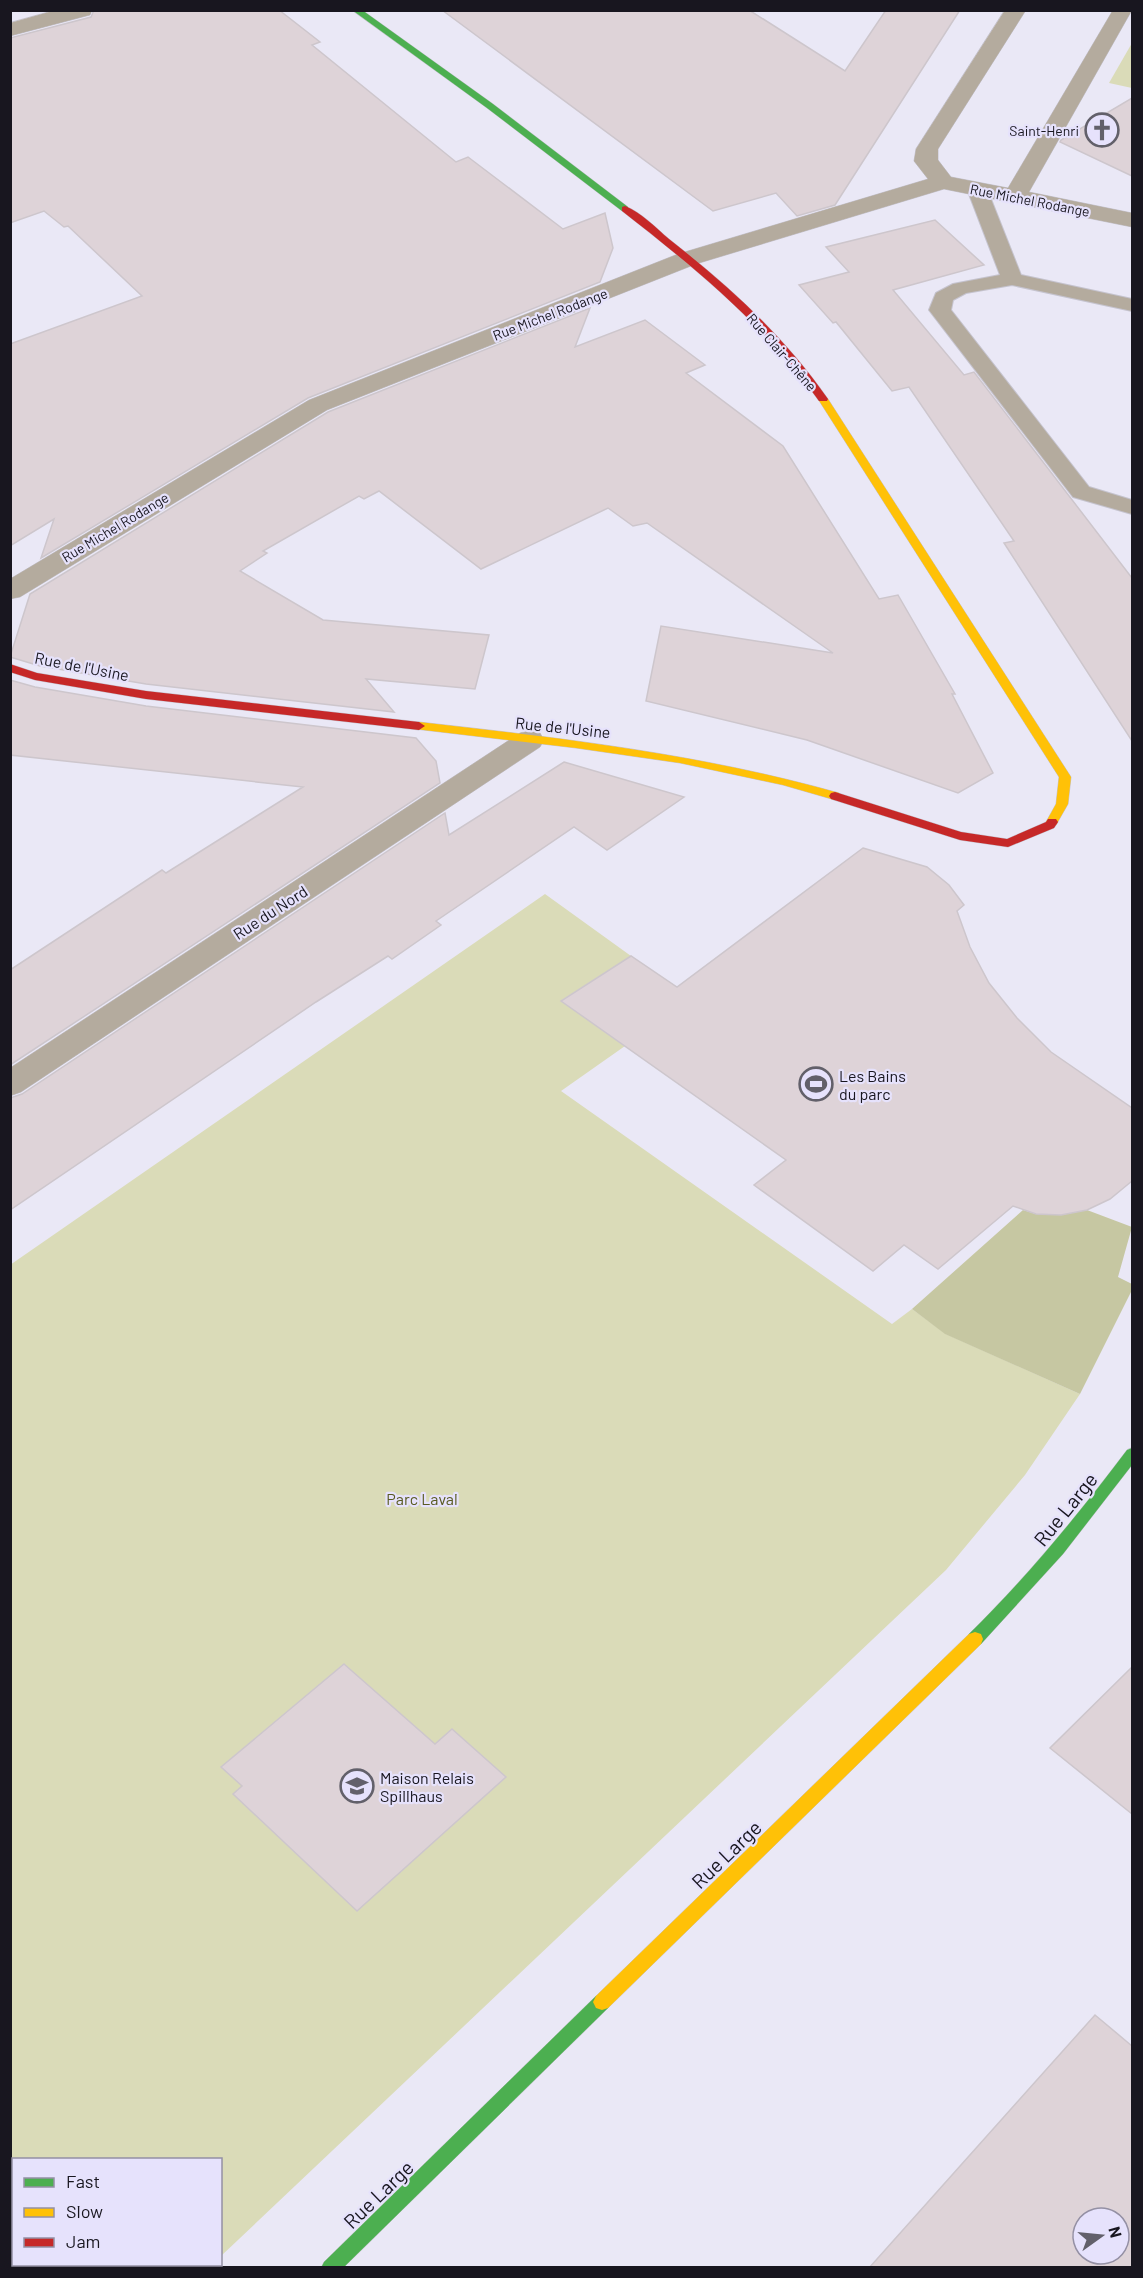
<svg xmlns="http://www.w3.org/2000/svg" width="1143" height="2278" viewBox="0 0 1143 2278" font-family="Barlow,sans-serif">
<rect width="100%" height="100%" fill="#eae8f6"/>
<g fill="#dadbb8">
<path d="M1132,43v45l-23,-5z"/>
<path d="M545,894l86,62 -69,44 63,46 -64,45 331,233 20,-15 34,25 134,60 -55,81 -79,95 -725,686 -1,-96h-206v104l197,1 -3,2h-197l-1,-1002z"/>
</g>
<path fill="#c6c7a2" d="M1023,1210l13,4 25,1 26,-5 45,17 -14,50 14,7v6l-52,104 -135,-60 -33,-25z"/>
<g fill="#ded3d8" stroke="#cdc6cc" stroke-width="1.5" fill-rule="evenodd">
<path d="M94,10h185l41,32 -8,3 144,117 12,-5 95,72 42,-16 8,35 -13,34 -292,116 -267,160 13,-39 -44,27v-202l132,-48 -74,-70 -4,1 -20,-16 -34,12v-185l81,-21z"/>
<path d="M442,10h307l96,61 41,-61h74l-125,195 -38,11 -21,-23 -63,18z"/>
<path d="M1132,98v78l-72,-34 1,-2z"/>
<path d="M935,220l49,45 -91,25 71,85 10,-3 158,206v163l-128,-198 10,-2 -105,-154 -17,4 -56,-69 -3,1 -34,-38 50,-13 -23,-25z"/>
<path d="M590,308l-15,39 70,-27 60,45 -19,8 97,73 96,153 19,-4 57,99h-3l41,79 -35,20 -151,-53 -161,-39 15,-75 172,27 -186,-130 -14,3 -25,-18 -127,61 -102,-78 -15,8 -5,-3 -96,55 4,2 -27,18 83,49 166,15 -14,54 -109,-10 28,33 -248,-28 -106,-18 -30,-9 20,-63 298,-182z"/>
<path d="M10,680l25,7 111,19 270,32 20,23 4,22 -430,282v-95l152,-100 4,3 137,-86 -293,-32z"/>
<path d="M564,762l120,35 -77,53 -33,-23 -138,94 5,4 -49,34 -4,-3 -72,46 -306,208v-112l12,-4 423,-281 4,22z"/>
<path d="M863,848l64,19 22,18 15,20 -7,6 13,36 19,36 28,35 34,34 81,56v73l-22,18 -23,11 -26,5 -25,-1 -23,-8 -75,63 -34,-24 -31,26 -119,-86 32,-25 -225,-159 70,-45 46,31z"/>
<path d="M344,1664l91,80 17,-15 54,48 -149,134 -124,-117 9,-8 -21,-19z"/>
<path d="M1132,1667v147l-82,-66z"/>
<path d="M1095,2015l37,31v222h-263zM1083,2218h36v36h-36z"/>
</g>
<g fill="none" stroke-linecap="round" stroke-linejoin="round">
<defs>
<path id="lane" d="M977,183l7,2 3,4 34,86 111,24v12l-120,-26 -46,8 -13,7 -2,10 138,177 43,13v14l-59,-17 -144,-187 7,-17 17,-9 47,-9 -33,-86 3,-4z"/>
<g id="street">
<path d="M56,10h36l-2,5 -80,21v-13z"/>
<path d="M1005,10h21l-88,139v11l13,17 57,11 105,-178h19l-103,182 103,21v14l-188,-38 -248,75 -369,146 -307,187 -10,2v-20l299,-179 369,-146 250,-75 -14,-18 2,-12z"/>
<path d="M530,731l10,2 4,7 -4,7 -519,345 -11,4v-28l510,-335z"/>
</g>
<g id="fast">
<path d="M352,10h10l131,94 135,103v4h-6l-135,-103z"/>
<path d="M1132,1448v17l-69,89 -82,90 -6,2 -6,-2 -2,-5 2,-5c58,-57 109,-119 158,-184z"/>
<path d="M602,1994l6,2 3,6 -3,6 -265,260h-22l3,-6 272,-266z"/>
</g>
<g id="slow">
<path d="M823,396l5,3 243,378 -3,27 -12,21h-8l-2,-3 10,-18 3,-27 -241,-378z"/>
<path d="M419,722c143,16 281,32 420,71l2,3 -6,4 -52,-15 -103,-22 -104,-15 -161,-19 -2,-3z"/>
<path d="M975,1632l6,2 2,5 -2,5 -373,364 -6,2 -6,-2 -3,-6 3,-6 373,-362z"/>
</g>
<g id="jam">
<path d="M625,206c16,6 31,22 44,33 60,47 115,97 159,160l-1,2h-8c-54,-76 -124,-133 -197,-190v-4z"/>
<path d="M10,664l27,9 109,18 273,31 6,4 -6,4 -273,-31 -111,-19 -25,-8z"/>
<path d="M835,792l126,40 46,7 39,-17 2,-3h8l2,3 -4,6 -46,19 -48,-7 -129,-41 -2,-3 2,-3z"/>
</g>
</defs>
<use href="#lane" stroke="#c5c3ce" stroke-width="2"/>
<use href="#street" stroke="#c5c3ce" stroke-width="1"/>
<use href="#fast" stroke="#c5c3ce" stroke-width="1"/>
<use href="#slow" stroke="#c5c3ce" stroke-width="1"/>
<use href="#jam" stroke="#c5c3ce" stroke-width="1"/>
<use href="#lane" fill="#b4ab9e" fill-rule="evenodd"/>
<use href="#street" fill="#b4ab9e" fill-rule="evenodd"/>
<use href="#fast" fill="#4caf50" fill-rule="evenodd"/>
<use href="#slow" fill="#ffc107" fill-rule="evenodd"/>
<use href="#jam" fill="#c62828" fill-rule="evenodd"/>
</g>
<defs>
<symbol id="church-ring" viewBox="-11 -11 22 22"><circle r="9.5" fill="#e6e2fc" stroke="#62606a" stroke-width="1.5"/><path d="M-1.2-6h2.4v3.5h3.3v2.4h-3.3V6h-2.4V-.1h-3.3v-2.4h3.3Z" fill="#62606a"/></symbol>
<symbol id="stadium-ring" viewBox="-11 -11 22 22"><circle r="9.5" fill="#e6e2fc" stroke="#62606a" stroke-width="1.5"/><path d="M0-5a6.5 5 0 1 0 0 10a6.5 5 0 1 0 0-10ZM-3.5-1.8h7v3.6h-7Z" fill="#62606a"/></symbol>
<symbol id="school-ring" viewBox="-11 -11 22 22"><circle r="9.5" fill="#e6e2fc" stroke="#62606a" stroke-width="1.5"/><path d="M0-5L7-2L0 1L-7-2ZM-4 1L0 2.5L4 1V4Q0 6-4 4Z" fill="#62606a"/></symbol>
</defs>
<g fill-rule="evenodd">
<use href="#church-ring" x="1083" y="111" width="38" height="38"/>
<use href="#stadium-ring" x="797" y="1065" width="38" height="38"/>
<use href="#school-ring" x="338" y="1767" width="38" height="38"/>
</g>
<g text-anchor="middle" dominant-baseline="central" stroke-width="4.5" stroke-linejoin="round" paint-order="stroke">
<g font-size="14" fill="#18161f" stroke="#e6e2fc" text-anchor="end">
<text x="1079" y="130">Saint-Henri</text>
</g>
<g font-size="14" fill="#18161f" stroke="#e6e2fc">
<text transform="translate(1030 200) rotate(11)">Rue Michel Rodange</text>
<text transform="translate(550 314) rotate(-21)">Rue Michel Rodange</text>
<text transform="translate(782 352) rotate(49)">Rue Clair-Chêne</text>
<text transform="translate(115 527) rotate(-31)">Rue Michel Rodange</text>
</g>
<g font-size="16" fill="#18161f" stroke="#e6e2fc">
<text transform="translate(82 666) rotate(11)">Rue de l'Usine</text>
<text transform="translate(563 727) rotate(6)">Rue de l'Usine</text>
<text transform="translate(270 912) rotate(-33)">Rue du Nord</text>
</g>
<g font-size="16" fill="#18161f" stroke="#e6e2fc" text-anchor="start">
<text x="839" y="1075">Les Bains<tspan x="839" dy="18">du parc</tspan></text>
<text x="380" y="1777">Maison Relais<tspan x="380" dy="18">Spillhaus</tspan></text>
</g>
<g font-size="16" fill="#595b22" stroke="#e6e2fc">
<text x="422" y="1498">Parc Laval</text>
</g>
<g font-size="20" fill="#18161f" stroke="#e6e2fc">
<text transform="translate(1065 1509) rotate(-51)">Rue Large</text>
<text transform="translate(726 1854) rotate(-44)">Rue Large</text>
<text transform="translate(378 2194) rotate(-44)">Rue Large</text>
</g>
</g>
<rect width="1143" height="2278" fill="none" stroke="#18161f" stroke-width="24"/>
<rect x="12" y="2158" width="210" height="108" fill="#e6e2fc" stroke="#9490a4" stroke-width="1.5"/>
<rect x="24" y="2178" width="30" height="9" fill="#4caf50" stroke="#9490a4" stroke-width="1.5"/>
<text x="66" y="2188" font-size="18" fill="#18161f">Fast</text>
<rect x="24" y="2208" width="30" height="9" fill="#ffc107" stroke="#9490a4" stroke-width="1.5"/>
<text x="66" y="2218" font-size="18" fill="#18161f">Slow</text>
<rect x="24" y="2238" width="30" height="9" fill="#c62828" stroke="#9490a4" stroke-width="1.5"/>
<text x="66" y="2248" font-size="18" fill="#18161f">Jam</text>
<g transform="translate(1101 2236) rotate(75)"><circle r="28" fill="#e6e2fc" stroke="#9490a4" stroke-width="1.5"/>
<path d="M0-4.5L10 22L0 15L-10 22Z" fill="#62606a"/>
<text y="-9" font-size="16" font-weight="bold" text-anchor="middle" fill="#18161f">N</text>
</g>
</svg>
